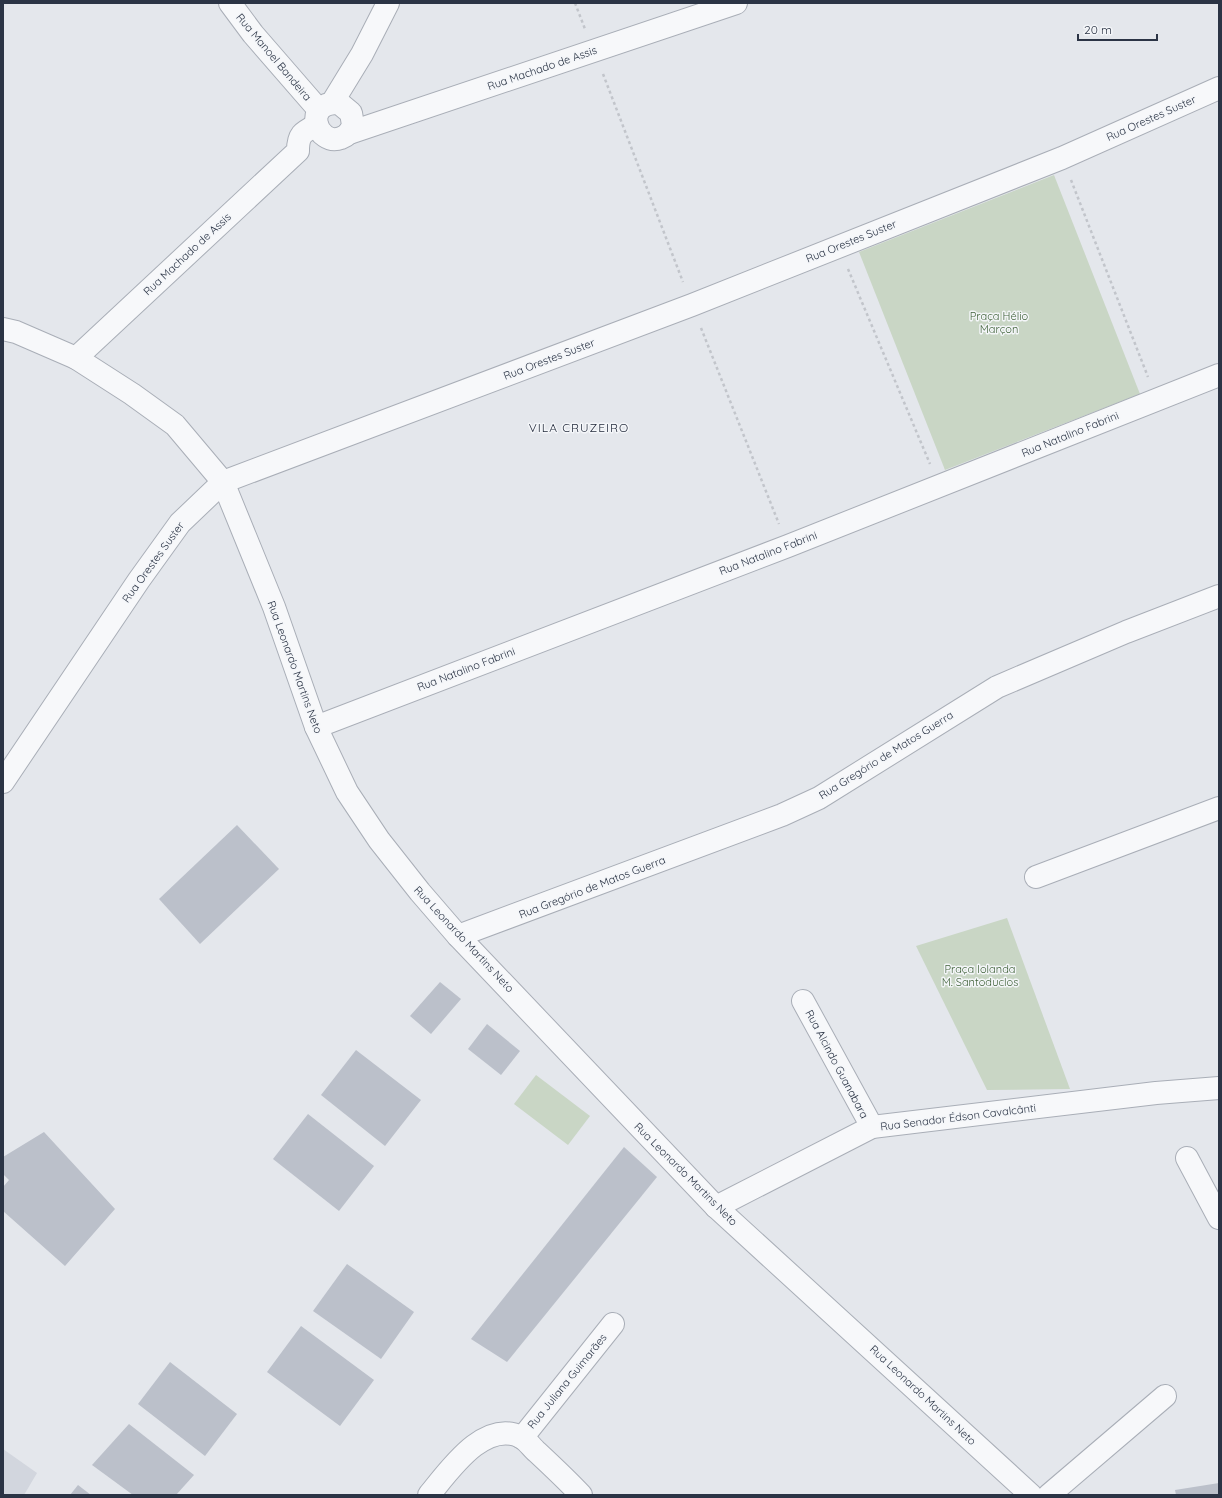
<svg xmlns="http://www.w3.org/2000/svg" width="1222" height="1498" viewBox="0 0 1222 1498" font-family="Quicksand,sans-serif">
<rect width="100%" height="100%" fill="#e4e7ec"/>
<path fill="#d2d6de" d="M3,1449l34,24 -13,22h-21z"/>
<g fill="#c9d6c5">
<path d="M1054,175l86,219 -195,76 -86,-218z"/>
<path d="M1007,918l63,171 -83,1 -71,-144z"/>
<path d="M536,1075l54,41 -22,29 -54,-41z"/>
</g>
<g fill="#bbc0ca">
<path d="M237,825l42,44 -79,75 -41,-45z"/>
<path d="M440,982l21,17 -30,35 -21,-18z"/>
<path d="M487,1024l33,27 -19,24 -33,-26z"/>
<path d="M356,1050l65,50 -36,46 -64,-51z"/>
<path d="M308,1114l66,52 -35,45 -66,-52z"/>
<path d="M44,1132l71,77 -50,57 -62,-55v-24l6,-7 -6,-6v-17z"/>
<path d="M624,1147l33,30 -150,185 -36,-23z"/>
<path d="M347,1264l67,48 -33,47 -68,-48z"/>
<path d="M301,1326l73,54 -34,46 -73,-54z"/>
<path d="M170,1362l67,52 -32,42 -67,-52z"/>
<path d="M129,1424l65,51 -18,20h-43l-41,-30z"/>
<path d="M1219,1483v12h-43l-1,-5z"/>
<path d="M78,1485l13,10h-21z"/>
</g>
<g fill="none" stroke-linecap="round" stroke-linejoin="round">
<defs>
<g id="minor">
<path d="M230,3l23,31 66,76"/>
<path d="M332,103l30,-49 26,-51"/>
<path d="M339,103l12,10 2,12c-2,6 -6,11 -12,13 -24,9 -40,-36 -2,-35z"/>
<path d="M349,133l387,-130"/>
<path d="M3,329l13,3 60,26 56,36 43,31 48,57 51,125 42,120 31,65 32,48 41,52 38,44 258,271 315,288"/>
<path d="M76,358l222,-207c0,-17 5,-19 19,-26"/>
<path d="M316,727l472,-181 431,-171"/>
<path d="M3,782l136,-202 41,-57 43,-41 469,-177 370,-147 157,-70"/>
<path d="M1036,877l183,-69"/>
<path d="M458,936l324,-121 37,-17 178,-111 129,-55 93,-36"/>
<path d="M803,1001l69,126"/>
<path d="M1187,1158l32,60"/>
<path d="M716,1207l156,-80 284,-34 63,-5"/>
<path d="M522,1438l91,-114"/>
<path d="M429,1495c20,-24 55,-76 92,-58 6,3 11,11 16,15 15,14 30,28 44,43"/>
<path d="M1049,1495l116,-99"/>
</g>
</defs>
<use href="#minor" stroke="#a9aeb7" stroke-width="24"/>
<g stroke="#c2c5cb" stroke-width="2.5" stroke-dasharray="3 3" stroke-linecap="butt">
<path d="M575,3l10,26"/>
<path d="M603,74l80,208"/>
<path d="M1071,180l77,197"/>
<path d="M848,269l82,195"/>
<path d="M701,328l78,196"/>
</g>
<use href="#minor" stroke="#f7f8fa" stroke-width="22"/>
</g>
<g text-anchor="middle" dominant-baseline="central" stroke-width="3" stroke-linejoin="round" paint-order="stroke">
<g font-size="11" fill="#2b3445" stroke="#f4f6f9">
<text transform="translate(274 57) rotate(50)">Rua Manoel Bandeira</text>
<text transform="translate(542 68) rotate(-19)">Rua Machado de Assis</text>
<text transform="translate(1151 118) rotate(-24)">Rua Orestes Suster</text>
<text transform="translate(851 241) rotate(-22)">Rua Orestes Suster</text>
<text transform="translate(187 254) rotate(-43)">Rua Machado de Assis</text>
<text transform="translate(549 359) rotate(-21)">Rua Orestes Suster</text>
<text transform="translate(1070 434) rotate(-22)">Rua Natalino Fabrini</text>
<text transform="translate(768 553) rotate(-21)">Rua Natalino Fabrini</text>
<text transform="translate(153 562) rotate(-54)">Rua Orestes Suster</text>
<text transform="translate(295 667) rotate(70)">Rua Leonardo Martins Neto</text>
<text transform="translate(466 669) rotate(-21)">Rua Natalino Fabrini</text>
<text transform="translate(886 755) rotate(-32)">Rua Gregório de Matos Guerra</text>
<text transform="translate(592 887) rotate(-21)">Rua Gregório de Matos Guerra</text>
<text transform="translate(464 939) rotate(47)">Rua Leonardo Martins Neto</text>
<text transform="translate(837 1064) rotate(62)">Rua Alcindo Guanabara</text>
<text transform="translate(958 1117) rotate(-7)">Rua Senador Édson Cavalcânti</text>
<text transform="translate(686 1174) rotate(45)">Rua Leonardo Martins Neto</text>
<text transform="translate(567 1381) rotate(-51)">Rua Juliana Guimarães</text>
<text transform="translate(923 1395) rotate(43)">Rua Leonardo Martins Neto</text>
</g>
<g font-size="11" fill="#3f6138" stroke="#f4f6f9">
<text x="999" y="316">Praça Hélio<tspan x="999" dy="13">Marçon</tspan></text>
<text x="980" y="969">Praça Iolanda<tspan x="980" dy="13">M. Santoduclos</tspan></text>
</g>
<g font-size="12" letter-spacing="1" fill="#1d2536" stroke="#f4f6f9">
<text x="579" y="427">VILA CRUZEIRO</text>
</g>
</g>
<rect width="1222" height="1498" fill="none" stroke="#2b3445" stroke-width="8"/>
<path d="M1078 34v6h79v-6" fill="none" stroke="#2b3445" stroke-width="2"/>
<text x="1084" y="34" font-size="12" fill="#2b3445" stroke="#f4f6f9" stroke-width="3" paint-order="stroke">20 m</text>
</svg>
